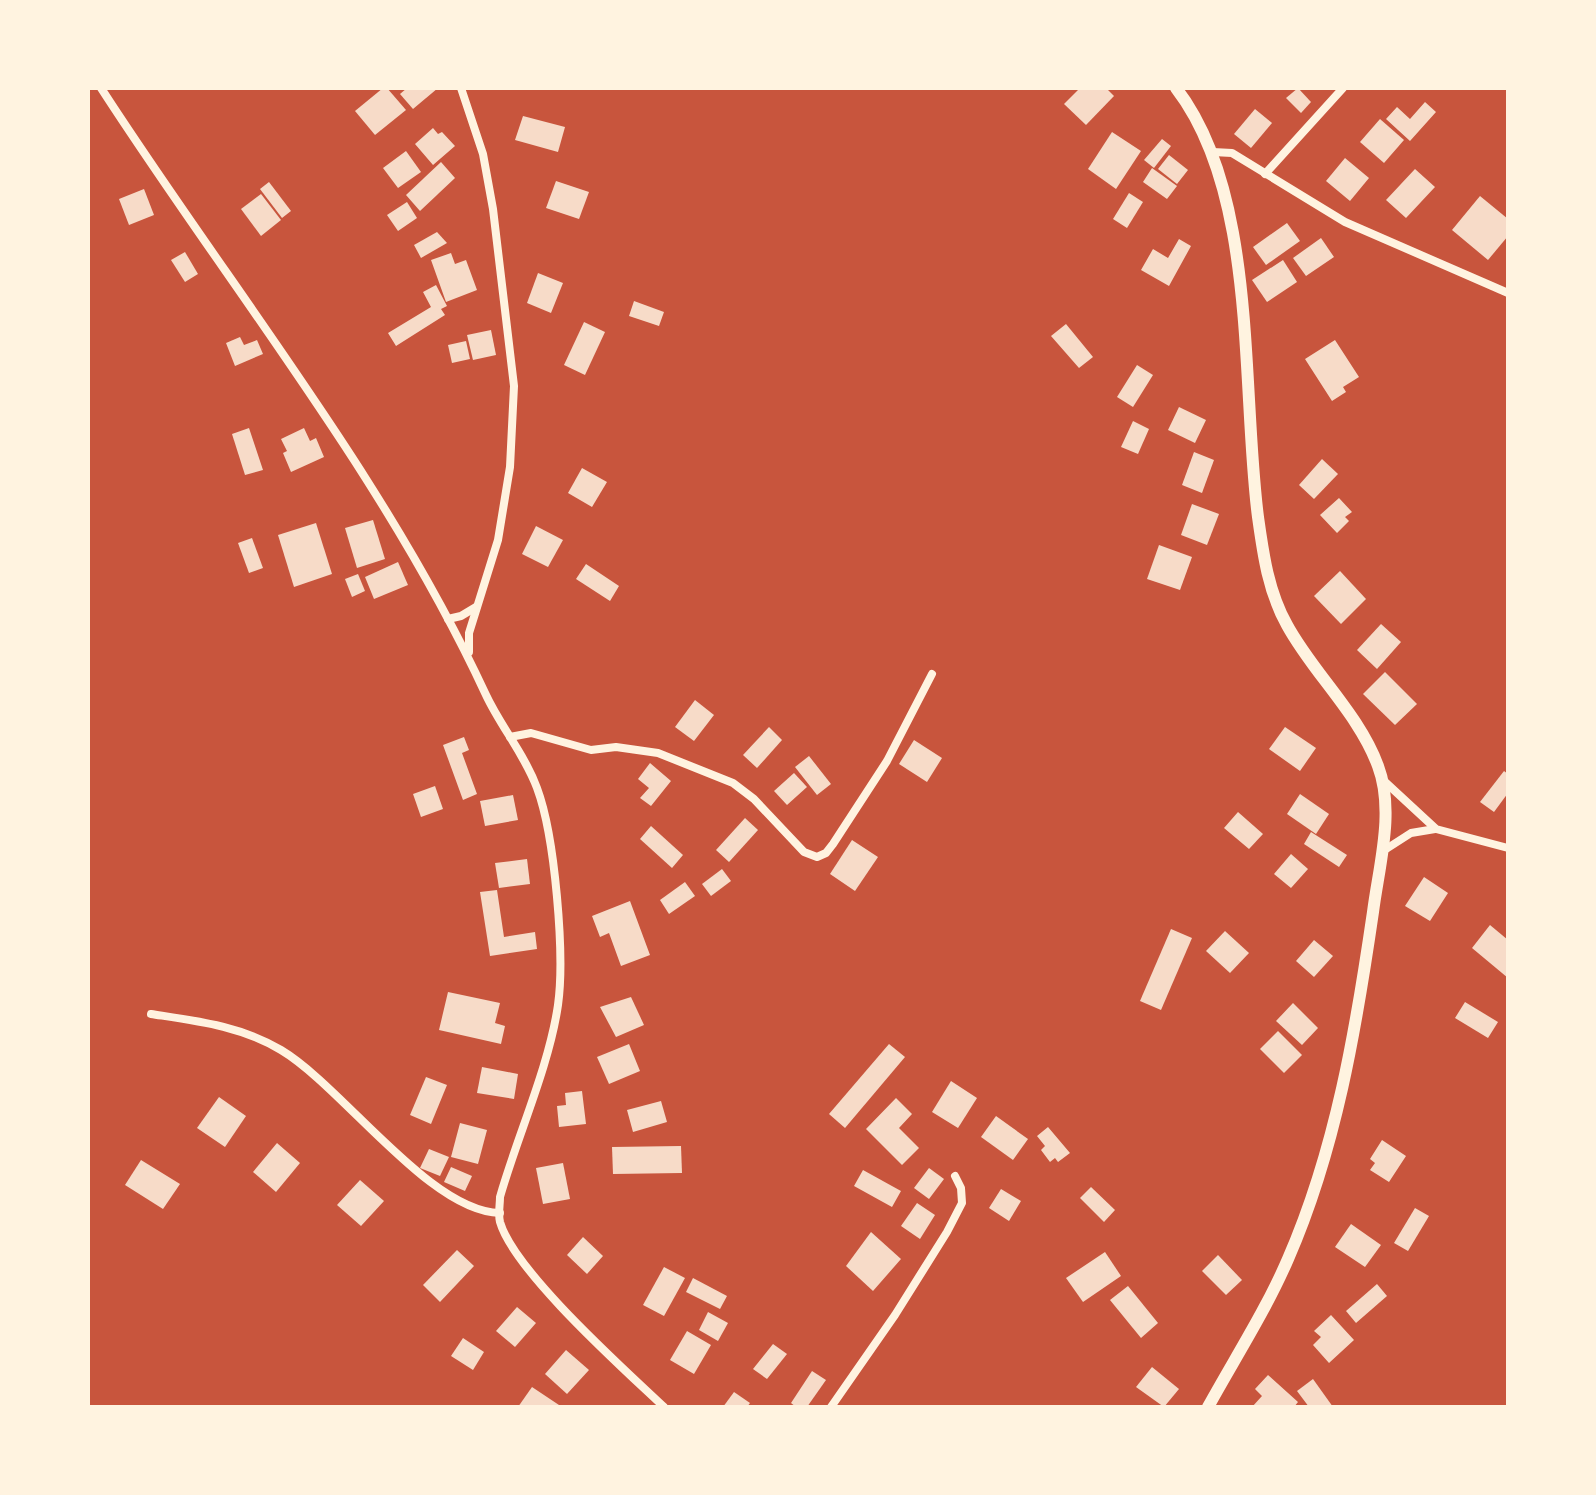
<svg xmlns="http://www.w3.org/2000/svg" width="1596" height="1495" viewBox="0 0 1596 1495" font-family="'Work Sans',sans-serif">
<rect width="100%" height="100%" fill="#c8553d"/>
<g fill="#f7dbc8">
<path d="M383,88h4l19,22 -31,25 -20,-24z"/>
<path d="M407,88h31l-25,21 -13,-15z"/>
<path d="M1080,88h26l8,8 -28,29 -22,-21z"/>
<path d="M1298,88l13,14 -10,11 -15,-15z"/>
<path d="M1425,102l11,10 -26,29 -24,-22 11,-12 13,12z"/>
<path d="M1255,109l17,14 -21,25 -17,-14z"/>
<path d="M523,116l42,11 -7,25 -43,-12z"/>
<path d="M1380,119l24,21 -20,23 -24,-21z"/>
<path d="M433,128l5,6 4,-2 13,14 -22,19 -18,-21z"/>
<path d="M1112,132l29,19 -25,38 -28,-20z"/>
<path d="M1162,139l9,7 -17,22 -10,-8z"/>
<path d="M406,151l15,21 -23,16 -15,-20z"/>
<path d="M1169,155l19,15 -11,14 -19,-15z"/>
<path d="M1345,158l24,20 -19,23 -24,-20z"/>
<path d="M441,162l14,16 -35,33 -14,-16z"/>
<path d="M1152,168l25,18 -10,13 -24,-17z"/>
<path d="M1415,169l20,18 -29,31 -20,-18z"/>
<path d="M556,181l33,11 -10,27 -33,-11z"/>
<path d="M269,182l22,29 -9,7 -22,-29z"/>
<path d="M144,189l10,26 -25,10 -10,-26z"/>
<path d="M1129,193l14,9 -16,26 -14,-9z"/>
<path d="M261,194l20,26 -20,16 -20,-27z"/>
<path d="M1480,196l28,23v17l-20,24 -36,-30z"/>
<path d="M407,202l10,16 -19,13 -11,-16z"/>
<path d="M1287,223l13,18 -34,24 -13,-18z"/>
<path d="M437,232l10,11 -26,15 -7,-13z"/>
<path d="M1321,238l13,19 -28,19 -13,-18z"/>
<path d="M1179,239l12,7 -22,40 -28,-16 12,-21 15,9z"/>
<path d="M185,252l13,22 -13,8 -14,-22z"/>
<path d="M451,253l4,11 11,-4 11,30 -31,12 -15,-42z"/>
<path d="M1283,260l14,22 -30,20 -15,-22z"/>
<path d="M538,273l25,10 -12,30 -24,-10z"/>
<path d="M436,285l11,21 -6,3 4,6 -49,31 -8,-13 43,-26 -8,-15z"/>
<path d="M634,301l30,11 -5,14 -30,-10z"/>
<path d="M584,322l21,10 -20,43 -21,-10z"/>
<path d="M1066,324l27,33 -14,11 -28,-32z"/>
<path d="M491,330l5,25 -23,5 -6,-25z"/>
<path d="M240,337l4,8 13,-5 6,14 -28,12 -9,-23z"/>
<path d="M1335,340l24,37 -16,10 3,5 -14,9 -27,-42z"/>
<path d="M466,341l4,18 -18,4 -4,-18z"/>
<path d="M1137,365l16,10 -20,32 -16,-10z"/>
<path d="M1179,407l27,13 -11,23 -27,-13z"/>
<path d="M1133,421l16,8 -11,25 -17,-7z"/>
<path d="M249,428l14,42 -18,5 -13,-41z"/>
<path d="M304,428l6,13 6,-3 8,19 -33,15 -8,-19 4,-2 -6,-12z"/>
<path d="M1194,452l20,8 -12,33 -20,-8z"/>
<path d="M1322,459l16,15 -24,25 -15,-14z"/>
<path d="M582,468l25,14 -15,25 -24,-14z"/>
<path d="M1339,498l13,14 -7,5 4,4 -12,12 -17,-18z"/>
<path d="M1192,504l27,10 -12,31 -26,-10z"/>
<path d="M373,520l12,39 -28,9 -12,-40z"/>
<path d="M316,523l16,51 -38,13 -16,-52z"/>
<path d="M536,526l27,14 -15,27 -26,-13z"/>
<path d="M252,538l11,30 -14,5 -11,-30z"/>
<path d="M1159,545l33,12 -12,33 -33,-11z"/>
<path d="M398,562l10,23 -34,14 -9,-22z"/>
<path d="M586,564l33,22 -9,15 -34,-22z"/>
<path d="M1340,571l26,28 -25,25 -27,-28z"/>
<path d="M358,574l7,17 -13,6 -7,-18z"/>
<path d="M1381,624l20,18 -24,27 -20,-19z"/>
<path d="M1385,672l32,32 -22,21 -32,-31z"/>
<path d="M695,700l19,15 -20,26 -19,-14z"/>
<path d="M769,727l13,13 -25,28 -14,-13z"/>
<path d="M1285,727l31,21 -16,23 -31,-22z"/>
<path d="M464,737l5,13 -7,3 15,41 -14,6 -20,-55z"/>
<path d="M914,740l28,18 -15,24 -28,-18z"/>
<path d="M809,756l22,28 -14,11 -22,-28z"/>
<path d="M650,763l21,18 -20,25 -11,-8 9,-10 -11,-9z"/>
<path d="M1504,771l4,3v19l-14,19 -14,-10z"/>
<path d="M794,773l13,14 -20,18 -13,-14z"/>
<path d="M435,786l8,23 -22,8 -8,-23z"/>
<path d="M1300,794l29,20 -13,20 -29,-20z"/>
<path d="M513,795l5,25 -33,6 -5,-25z"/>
<path d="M1238,812l25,22 -14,15 -25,-21z"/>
<path d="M745,818l13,12 -29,32 -13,-12z"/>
<path d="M651,826l32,29 -11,13 -32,-29z"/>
<path d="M1311,832l36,23 -8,12 -35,-23z"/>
<path d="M852,840l26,17 -23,34 -25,-17z"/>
<path d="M1291,854l17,15 -17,19 -17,-14z"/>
<path d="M527,859l3,25 -31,4 -4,-25z"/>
<path d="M722,869l9,12 -20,15 -9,-12z"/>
<path d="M1424,877l24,16 -18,28 -25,-15z"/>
<path d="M685,882l10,14 -26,18 -9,-14z"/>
<path d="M497,890l7,47 31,-5 2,17 -47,7 -10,-64z"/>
<path d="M630,901l20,54 -29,11 -12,-33 -9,4 -8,-21z"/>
<path d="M1490,925l18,15v38l-36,-30z"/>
<path d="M1171,929l21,9 -31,72 -21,-9z"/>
<path d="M1225,931l24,22 -19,20 -24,-22z"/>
<path d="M1314,940l19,16 -19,21 -18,-16z"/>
<path d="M448,992l52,11 -5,20 10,3 -4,18 -62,-14z"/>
<path d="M631,997l13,28 -28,12 -16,-30z"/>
<path d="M1465,1002l33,20 -10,16 -33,-20z"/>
<path d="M1293,1003l25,25 -16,17 -26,-24z"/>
<path d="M1278,1031l24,24 -18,18 -24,-24z"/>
<path d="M629,1044l11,27 -31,13 -12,-27z"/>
<path d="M889,1044l16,13 -60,71 -16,-14z"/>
<path d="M482,1067l36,7 -4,25 -37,-6z"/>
<path d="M426,1077l21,8 -16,39 -21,-9z"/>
<path d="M951,1081l26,17 -19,30 -26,-16z"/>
<path d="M582,1091l4,33 -27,3 -2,-21 9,-1 -1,-12z"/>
<path d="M219,1097l27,19 -21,31 -28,-19z"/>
<path d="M896,1098l16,16 -13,14 20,20 -17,17 -36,-36z"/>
<path d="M661,1101l6,21 -34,10 -6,-22z"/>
<path d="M996,1116l32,23 -15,21 -32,-23z"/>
<path d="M460,1123l27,7 -9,34 -27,-7z"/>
<path d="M1048,1127l22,26 -12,9 -3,-4 -5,4 -9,-12 4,-4 -8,-10z"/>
<path d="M1382,1140l24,16 -17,26 -19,-12 5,-7 -5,-4z"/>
<path d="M277,1143l23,20 -24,29 -23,-20z"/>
<path d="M681,1146l1,27 -69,1 -1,-27z"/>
<path d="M429,1149l20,8 -9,19 -20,-8z"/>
<path d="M141,1160l39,24 -17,25 -38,-24z"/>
<path d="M563,1163l7,36 -27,5 -7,-36z"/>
<path d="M451,1167l21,9 -7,15 -21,-9z"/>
<path d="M929,1168l15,11 -15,20 -15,-11z"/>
<path d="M863,1170l38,21 -9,16 -38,-21z"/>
<path d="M360,1180l24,21 -23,25 -24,-21z"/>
<path d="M1091,1187l24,23 -11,12 -24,-24z"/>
<path d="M1001,1189l20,12 -12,20 -20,-13z"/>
<path d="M917,1203l18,12 -15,24 -19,-13z"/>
<path d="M1415,1208l14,8 -21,35 -14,-8z"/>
<path d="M1351,1224l30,21 -16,22 -30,-20z"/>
<path d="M871,1232l30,27 -28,32 -27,-25z"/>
<path d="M583,1237l20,19 -16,18 -20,-19z"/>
<path d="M457,1250l17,16 -34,36 -17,-17z"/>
<path d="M1105,1252l16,24 -38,26 -17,-24z"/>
<path d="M1218,1255l24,25 -16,15 -24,-24z"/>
<path d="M664,1267l21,11 -21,38 -21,-11z"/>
<path d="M693,1278l34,18 -7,13 -34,-17z"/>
<path d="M1377,1284l10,12 -31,27 -10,-12z"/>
<path d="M1128,1286l30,37 -17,15 -31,-38z"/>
<path d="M517,1307l19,16 -21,24 -19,-16z"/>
<path d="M708,1312l20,11 -10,18 -19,-11z"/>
<path d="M1331,1315l23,25 -25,23 -16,-18 8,-8 -7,-6z"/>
<path d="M687,1331l24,14 -17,29 -24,-14z"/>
<path d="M463,1338l21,14 -11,18 -22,-14z"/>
<path d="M773,1344l14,10 -20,25 -14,-10z"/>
<path d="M566,1350l23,20 -22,24 -22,-20z"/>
<path d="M1152,1367l27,22 -15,18 -28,-20z"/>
<path d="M812,1371l14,9 -19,27h-11l-5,-4z"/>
<path d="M1268,1375l30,27 -4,5h-42l10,-11 -7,-7z"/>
<path d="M1313,1379l20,28h-24l-12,-16z"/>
<path d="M532,1387l30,20h-44z"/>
<path d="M734,1392l16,11 -3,4h-24z"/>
</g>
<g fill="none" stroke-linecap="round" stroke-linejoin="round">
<g stroke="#fff3e0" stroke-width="8">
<path d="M101,88c130,201 284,389 385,607 15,32 39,60 51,93 18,48 28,167 21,217 -9,62 -41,132 -58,192 0,8 -2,17 0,25 14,49 124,147 164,185"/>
<path d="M461,88l22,66 10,55 21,177 -4,81 -12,73 -29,93v19"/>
<path d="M1213,152l19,1 113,69 163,71"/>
<path d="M1265,174l78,-86"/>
<path d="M448,619l13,-3 15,-9"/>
<path d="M510,737l21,-4 60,17 25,-3 42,6 75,30 21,16 50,53 13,5 9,-4 7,-9 54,-83 45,-87"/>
<path d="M1383,780l53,49 72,19"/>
<path d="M1383,851l28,-18 24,-4"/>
<path d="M151,1014c46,7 90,12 130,36 62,37 149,162 219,163"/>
<path d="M831,1407l64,-92 52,-83 15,-29 -1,-15 -6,-12"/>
</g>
<path stroke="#fff3e0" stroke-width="12" d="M1176,88c82,106 65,298 82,429 5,36 10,74 29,108 26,48 72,89 91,141 17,45 1,99 -5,146 -17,117 -37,237 -85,347 -22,51 -53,99 -80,148"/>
</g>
<rect width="1596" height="1495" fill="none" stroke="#fff3e0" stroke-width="180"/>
</svg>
